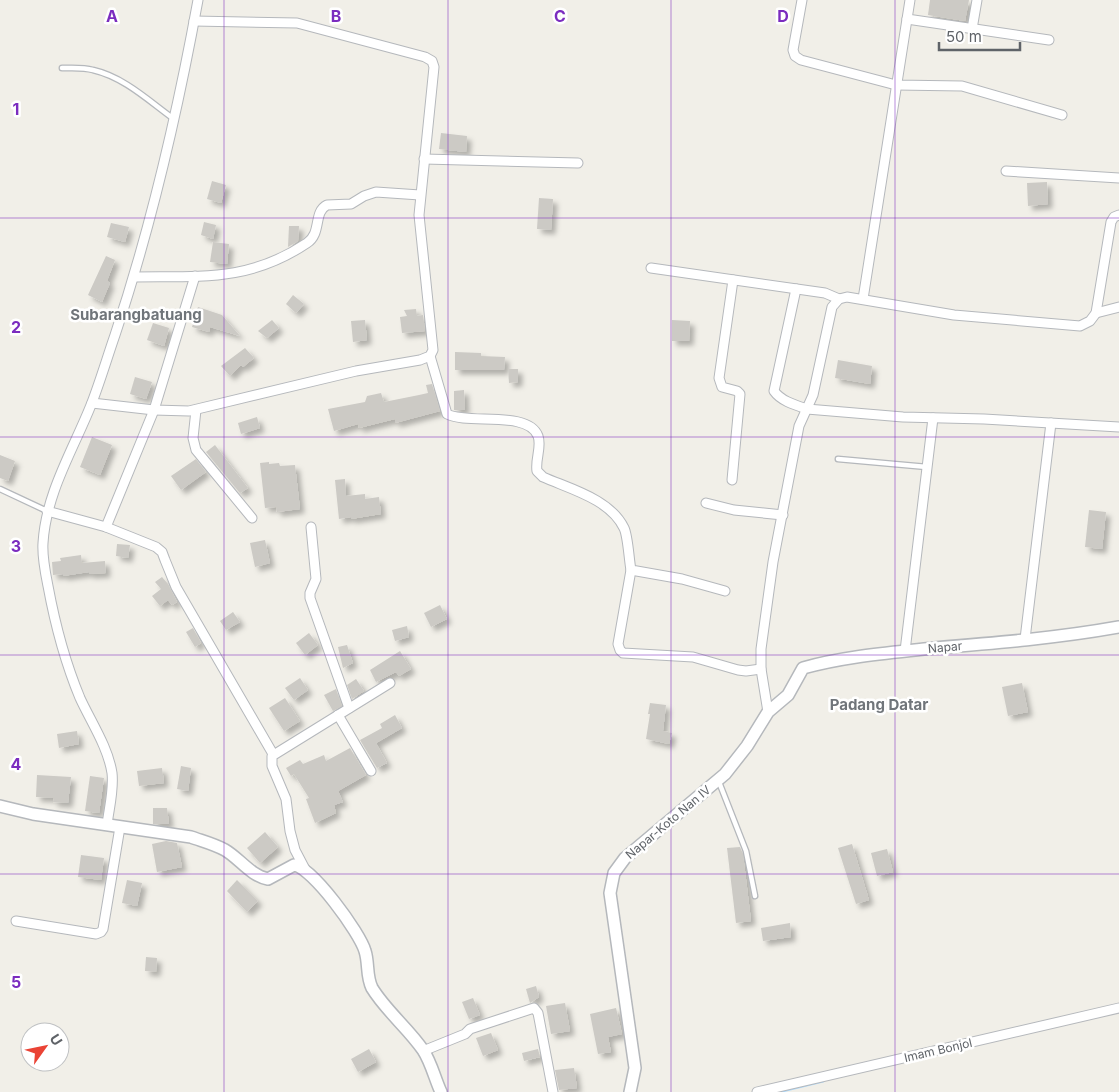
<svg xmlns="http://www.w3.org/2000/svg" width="1119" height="1092" viewBox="0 0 1119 1092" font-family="Inter,sans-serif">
<defs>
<filter id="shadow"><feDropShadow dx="4.5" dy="4.5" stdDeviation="2.5" flood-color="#0004"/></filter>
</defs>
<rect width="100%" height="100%" fill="#f1efe8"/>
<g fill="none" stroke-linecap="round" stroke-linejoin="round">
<path stroke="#aadaff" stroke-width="3" d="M778,1092l45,-11"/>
</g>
<g fill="#cccac5" filter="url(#shadow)">
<path d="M930,0h39l-4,21 -37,-6z"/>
<path d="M441,133l26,3 -1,16 -27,-3z"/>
<path d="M212,181l14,4 -5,18 -14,-4z"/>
<path d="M1047,182l1,22 -20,2 -1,-23z"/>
<path d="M539,198l14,1 -2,31 -14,-1z"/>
<path d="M204,222l12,3 -3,14 -12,-4z"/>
<path d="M111,223l18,4 -4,15 -18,-5z"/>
<path d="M289,226h10l-1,15 -10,6z"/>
<path d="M213,242l16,2 -2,20 -17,-2z"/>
<path d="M106,256l9,4 -8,21 3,2 -8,19 -14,-7z"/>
<path d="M293,295l11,9 -8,9 -10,-9z"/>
<path d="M198,307l24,8 18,21 -30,-9 -1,5 -17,-5z"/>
<path d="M416,309l1,7 6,-1 2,16 -23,2 -2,-16 7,-1 -3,-6z"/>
<path d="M272,320l7,8 -12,10 -9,-7z"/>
<path d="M365,320l2,20 -14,2 -2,-21z"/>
<path d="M672,320l18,1 -1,20h-17z"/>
<path d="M153,323l16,5 -5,18 -17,-6z"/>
<path d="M245,348l9,10 -11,9 -2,-2 -11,11 -9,-10z"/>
<path d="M455,352l26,1v3l24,1 -1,13h-49z"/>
<path d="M838,360l34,6 -2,18 -35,-6z"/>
<path d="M508,369h10v13l-9,1z"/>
<path d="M135,377l17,5 -6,17 -16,-5z"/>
<path d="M432,384l8,27 -45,12v-4l-36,9 -1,-4 -24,7 -6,-22 37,-7 2,-6 14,-3 3,9 35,-7 9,-2 -2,-8z"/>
<path d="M464,390l1,20h-11v-19z"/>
<path d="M257,417l3,11 -19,6 -3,-11z"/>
<path d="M92,437l20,8 -12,30 -20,-8z"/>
<path d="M215,445l33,43 -8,5 -34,-41z"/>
<path d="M0,455l15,6 -7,20 -8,-3z"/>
<path d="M196,459l10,13 -25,18 -10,-14z"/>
<path d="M269,462v2l10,-1 1,3 15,-1 5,44 -23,3 -1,-5 -11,1 -5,-45z"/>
<path d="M345,479l1,17 19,-2v5l14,-2 2,17 -30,5v-2l-12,2 -4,-39z"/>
<path d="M1089,510l17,2 -4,37 -17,-2z"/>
<path d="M265,540l5,23 -15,4 -5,-24z"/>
<path d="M117,544l13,1 -2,13 -12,-2z"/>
<path d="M81,555l1,8 23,-2 1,12 -17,1v-2l-26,4v-2l-10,1 -1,-13 9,-1 -1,-3z"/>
<path d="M162,577l6,7 9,18 -5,3 -4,-5 -8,6 -8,-10 9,-7 -6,-7z"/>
<path d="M440,605l7,14 -16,8 -7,-14z"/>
<path d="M233,612l7,10 -14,8 -6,-9z"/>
<path d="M407,626l2,11 -14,4 -3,-11z"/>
<path d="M193,628l8,15 -6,4 -9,-15z"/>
<path d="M309,633l9,12 -13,10 -9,-12z"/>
<path d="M347,645l6,18 -10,5 -5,-21z"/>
<path d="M400,651l11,18 -12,7 -3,-4 -20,10 -6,-12z"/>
<path d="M300,678l8,12 -14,10 -9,-12z"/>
<path d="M356,679l8,12 -12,8 -5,-14z"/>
<path d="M1022,683l6,29 -20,4 -6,-29z"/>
<path d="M336,689l6,17 -9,5 -9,-16z"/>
<path d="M285,698l15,23 -16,10 -15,-23z"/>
<path d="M650,703l16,2 -3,26 9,2 -3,11 -23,-5 4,-25h-2z"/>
<path d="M395,715l7,13 -26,15 11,20 -10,5 -17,-28 22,-12 -2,-4z"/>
<path d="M77,731l2,13 -20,4 -2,-14z"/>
<path d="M350,748l16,27 -28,16 5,11 -9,3 2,8 -21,10 -9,-24 3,-1 -15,-24 -3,2 -5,-8 14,-8 3,4 21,-9 2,6z"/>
<path d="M181,766l10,2 -3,23 -11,-2z"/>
<path d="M162,768l2,15 -25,3 -2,-15z"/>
<path d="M37,775l34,2 -3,26 -15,-1 1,-4 -18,-1z"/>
<path d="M90,776l14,2 -5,35 -14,-2z"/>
<path d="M153,808h14l2,16h-16z"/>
<path d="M265,832l13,15 -18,16 -13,-15z"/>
<path d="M166,841l11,2 5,24 -25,5 -5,-28z"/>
<path d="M852,844l17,56 -13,4 -18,-56z"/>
<path d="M740,847l3,7 8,67 -15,2 -9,-75z"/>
<path d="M887,849l6,23 -16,4 -6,-23z"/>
<path d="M81,855l23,3 -3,22 -23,-3z"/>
<path d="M127,880l15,3 -5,23 -15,-3z"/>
<path d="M237,880l21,21 -11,11 -20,-21z"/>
<path d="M790,923l1,14 -28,4 -2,-13z"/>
<path d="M146,957l11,1 -1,14 -11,-1z"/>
<path d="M536,986l3,11 -9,6 -4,-14z"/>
<path d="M473,998l7,17 -11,4 -7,-17z"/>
<path d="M565,1003l5,28 -19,3 -5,-28z"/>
<path d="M616,1008l6,26 -14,3 3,15 -13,2 -8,-40z"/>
<path d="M491,1033l7,17 -15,6 -7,-18z"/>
<path d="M369,1049l7,13 -18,10 -7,-13z"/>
<path d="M538,1049l2,8 -16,4 -2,-8z"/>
<path d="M574,1068l3,20 -18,2 -4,-20z"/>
</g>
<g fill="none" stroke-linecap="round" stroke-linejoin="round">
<defs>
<g id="service">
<path d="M62,68c10,0 21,-1 31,2 31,7 56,31 81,49"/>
<path d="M838,459l89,8"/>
<path d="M0,489l47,22"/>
<path d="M719,782l27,69 9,45"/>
</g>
<g id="minor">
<path d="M802,0l-9,50 2,6 6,4 95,25 66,1 100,29"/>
<path d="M907,19l142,21"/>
<path d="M972,29l5,-29"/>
<path d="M424,159l154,4"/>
<path d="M1006,171l113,7"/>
<path d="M651,268l174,25 14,6"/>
<path d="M134,277c66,-1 115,5 173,-34 15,-10 6,-31 20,-38l24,-1 13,-8 12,-4 44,3"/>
<path d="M796,289l-22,102c7,10 21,14 33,18l96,8 81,2 135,8"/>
<path d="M863,299l47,-299"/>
<path d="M1096,313l23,-6"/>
<path d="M430,356l17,58c21,11 81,-4 91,22 4,11 -3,23 -1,35l6,6c27,12 67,22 81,51 4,8 5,32 7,42l51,9 43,12"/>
<path d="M92,403l62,7 35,1 167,-40 64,-11 10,-4 3,-6 -14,-135 15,-148 -2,-6 -7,-4 -128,-34 -103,-2"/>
<path d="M196,410l-3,28 3,12 56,68"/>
<path d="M732,480l8,-86 -3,-3 -15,-4 -3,-9 14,-98"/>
<path d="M706,503l28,7 49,5"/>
<path d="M47,511l59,16 50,20 6,5 3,8 11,27 97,167"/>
<path d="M106,527l48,-117 41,-134"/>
<path d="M311,527l5,52 -6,14v5l39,110"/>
<path d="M631,570l-13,74 2,6 3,3 70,4 45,13 8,1 15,-2"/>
<path d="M1025,639l26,-216"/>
<path d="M905,651l28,-233"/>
<path d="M768,712l-7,-43v-20l12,-87 26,-136 14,-31 19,-88 7,-8 8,-2 107,18 126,11 10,-5 6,-8 15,-91 3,-5 5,-2"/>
<path d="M338,715l33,56"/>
<path d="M107,825c2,-17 7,-35 5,-52 -4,-26 -21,-51 -32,-75 -15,-36 -25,-74 -32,-112 -3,-15 -6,-29 -5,-43 3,-50 30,-93 48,-138 9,-23 16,-47 24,-70 37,-111 62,-220 83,-335"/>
<path d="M306,871l-11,-21 -5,-19 -4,-32 -14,-33v-10l118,-73"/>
<path d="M16,921l80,13 5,-2 2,-3 17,-102"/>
<path d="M423,1051l42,-17 5,-5 64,-21 4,5 15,79"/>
<path d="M757,1092l362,-84"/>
</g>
<g id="tertiary">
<path d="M0,806l33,8 158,23c11,4 23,7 34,13 14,8 26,26 43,29l26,-14c18,2 66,68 71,86 4,12 1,25 7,37 14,23 36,40 51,62 8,12 12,29 18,42"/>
<path d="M630,1092l5,-24 -25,-175 4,-20 11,-15 100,-84 22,-28 21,-34 20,-17 15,-27c43,-12 87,-15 131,-20 62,-5 124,-10 185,-21"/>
</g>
</defs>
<use href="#service" stroke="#b5b8bc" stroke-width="7"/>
<use href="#minor" stroke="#b5b8bc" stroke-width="11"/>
<use href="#tertiary" stroke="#b5b8bc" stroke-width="14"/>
<use href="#service" stroke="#fff" stroke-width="4.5"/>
<use href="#minor" stroke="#fff" stroke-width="9"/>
<use href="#tertiary" stroke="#fff" stroke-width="11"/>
</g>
<path fill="none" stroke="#7b2cbf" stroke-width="1" stroke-opacity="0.55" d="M224,0v1092M448,0v1092M671,0v1092M895,0v1092M0,218h1119M0,437h1119M0,655h1119M0,874h1119"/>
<g text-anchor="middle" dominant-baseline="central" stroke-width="5" stroke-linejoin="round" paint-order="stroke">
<g font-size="12" fill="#5f6368" stroke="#fff">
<text transform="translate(945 647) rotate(-5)">Napar</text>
<text transform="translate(668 822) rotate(-40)">Napar-Koto Nan IV</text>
<text transform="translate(938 1050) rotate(-13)">Imam Bonjol</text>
</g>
<g font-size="15" font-weight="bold" fill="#70757a" stroke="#fff">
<text x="136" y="314">Subarangbatuang</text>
<text x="879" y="704">Padang Datar</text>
</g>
</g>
<g font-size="16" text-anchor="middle" font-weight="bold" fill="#7b2cbf" stroke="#fff" stroke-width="5" stroke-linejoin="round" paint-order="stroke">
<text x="112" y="22">A</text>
<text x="336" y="22">B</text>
<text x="560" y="22">C</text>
<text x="783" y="22">D</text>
<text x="16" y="115">1</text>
<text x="16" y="333">2</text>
<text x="16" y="552">3</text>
<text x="16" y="770">4</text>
<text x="16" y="988">5</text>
</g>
<g transform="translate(45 1047) rotate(57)"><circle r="24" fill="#ffffff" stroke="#bfc1c3"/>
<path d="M0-4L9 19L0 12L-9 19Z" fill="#ea4335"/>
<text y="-8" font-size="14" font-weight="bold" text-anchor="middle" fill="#5f6368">U</text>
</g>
<path d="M939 42v8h81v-8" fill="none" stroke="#5f6368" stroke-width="2.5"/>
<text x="946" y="42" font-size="15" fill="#5f6368" stroke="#ffffff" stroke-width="4" paint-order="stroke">50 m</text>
</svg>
